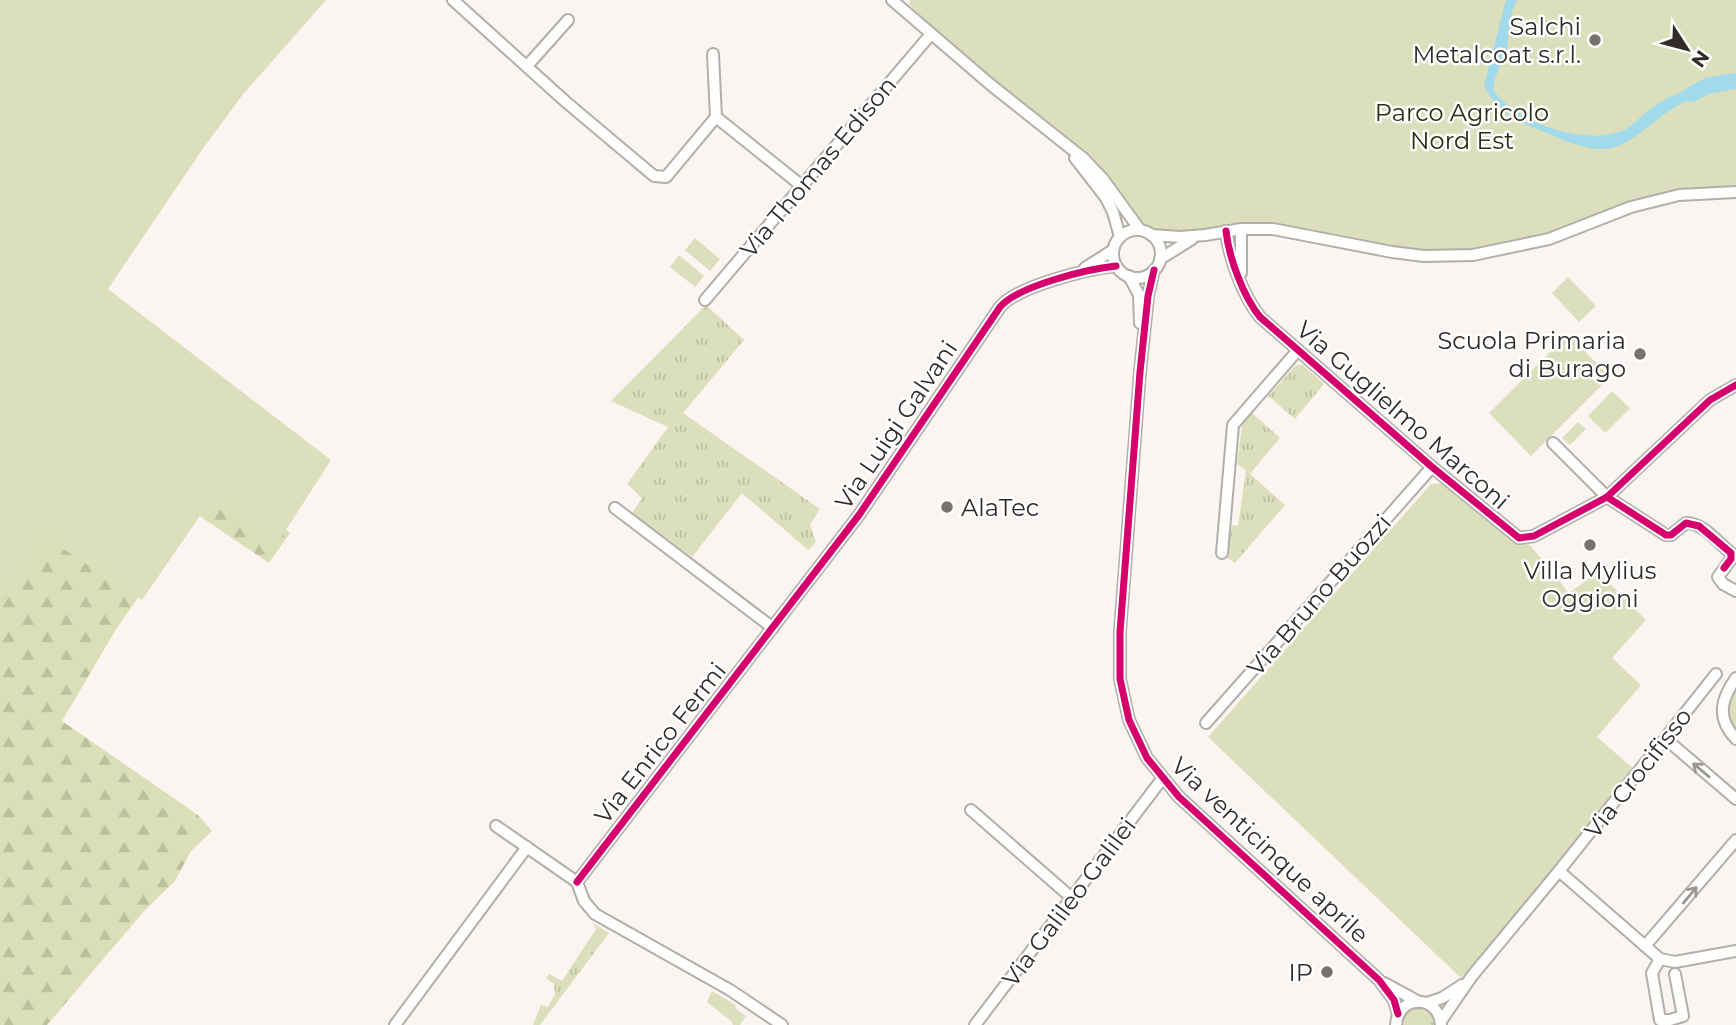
<svg xmlns="http://www.w3.org/2000/svg" width="1736" height="1025" viewBox="0 0 1736 1025" font-family="Montserrat,sans-serif">
<defs>
<pattern id="grass-tufts" width="24" height="20" patternUnits="userSpaceOnUse" patternTransform="scale(1.75)"><rect width="24" height="20" fill="#dbdfbb"/><path d="M3 7l-1-3M5 7V3M7 7l1-3M15 17l-1-3M17 17v-4M19 17l1-3" fill="none" stroke="#bcc0a1"/></pattern>
<pattern id="forest-firs" width="22" height="20" patternUnits="userSpaceOnUse" patternTransform="scale(1.75)"><rect width="22" height="20" fill="#dadfb8"/><path d="M5 1l3.5 6h-7zM16 11l3.5 6h-7z" fill="#bcc09e"/></pattern>
</defs>
<rect width="100%" height="100%" fill="#fbf5f1"/>
<g fill="url(#grass-tufts)">
<path d="M706,305l38,35 -61,73 137,96 -10,16 6,17 -8,8 -66,-57 -50,64 -60,-44 10,-15 -15,-14 41,-57 -57,-26z"/>
<path d="M1296,365h7l21,19 -29,35 -27,-23z"/>
<path d="M1252,413l28,25 -30,36 35,31 -50,58 -8,-5 5,-33 6,1 8,-56 -9,-6 5,-39z"/>
<path d="M593,923l16,10 -69,92h-7l8,-20 7,2 7,-13 -1,-10 -8,-6 3,-4 13,7 34,-52z"/>
<path d="M712,991l24,14 -1,3 11,8 -6,9h-7l-2,-4 -24,-19z"/>
<path d="M1418,1004l13,7 4,14h-34l3,-14z"/>
</g>
<g fill="url(#forest-firs)">
<path d="M221,479l69,54 -21,30 -71,-48z"/>
<path d="M0,486l145,102 -27,38 -56,95 136,94 14,16 -21,20 -16,30 -30,29 -98,115h-47z"/>
</g>
<g fill="#dbdfbb">
<path d="M0,0h326l-82,93 -40,54 -96,142 223,171 -54,84 -60,-40 -12,10 -3,-1 -60,87 -94,-61 -48,59z"/>
<path d="M910,0h826v188c-26,1 -54,0 -79,7 -51,14 -98,40 -150,52 -44,10 -93,6 -137,-3 -41,-9 -82,-23 -125,-22 -29,0 -66,21 -93,8 -22,-11 -35,-42 -50,-61 -20,-24 -49,-43 -73,-62 -42,-33 -83,-65 -120,-103z"/>
<path d="M695,238l25,21 -10,12 -25,-21z"/>
<path d="M679,255l25,21 -9,11 -25,-20z"/>
<path d="M1568,277l28,29 -17,16 -27,-29z"/>
<path d="M1568,334l42,43 -79,79 -42,-43z"/>
<path d="M1612,391l18,17 -25,25 -17,-17z"/>
<path d="M1578,422l8,7 -16,16 -8,-7z"/>
<path d="M1447,483l68,59 15,3 39,48 29,-21 48,48 -34,38 29,27 -44,52 38,33 -157,192 -17,16 -253,-241 223,-253z"/>
<path d="M1736,690v39l-8,-8v-16z"/>
</g>
<path fill="#a0daeb" d="M1506,0h11c-9,17 -7,30 -10,48 -3,16 -15,27 -13,43 24,32 90,55 128,40 12,-5 19,-16 30,-23 17,-13 38,-20 59,-26l2,9c-16,5 -30,11 -44,20 -21,13 -42,40 -70,38 -21,-1 -43,-12 -62,-20 -21,-8 -43,-21 -53,-43z"/>
<g fill="none" stroke-linecap="round" stroke-linejoin="round">
<path stroke="#a0daeb" stroke-width="16" d="M1692,94l15,-8 29,-5"/>
<defs>
<g id="minor">
<path d="M453,0l113,102 88,74 12,1 50,-60"/>
<path d="M892,0l99,85 92,73 20,21 37,51"/>
<path d="M713,54l3,63 86,69"/>
<path d="M527,66l41,-46"/>
<path d="M1075,158l31,40 7,14 7,25"/>
<path d="M1241,229v44"/>
<circle cx="1137" cy="254" r="24"/>
<path d="M1226,231c3,27 17,65 34,86l172,150 87,71 15,-2 73,-39 103,-97 26,-15"/>
<path d="M1151,235l29,2 25,-2 36,-6h32l119,23 32,4 49,-1 76,-16 82,-32 48,-12 57,-3"/>
<path d="M1160,259l32,-20"/>
<path d="M1085,268l28,-18"/>
<path d="M1154,270l-6,26 -8,76 -20,260v47l9,41 18,38 32,39 200,183 15,20 4,14"/>
<path d="M1129,276l10,19 1,28"/>
<path d="M705,300l226,-266"/>
<path d="M1553,443l54,54 59,38h5l15,-12c18,0 32,20 45,30v6l-13,18 5,7 13,7"/>
<path d="M615,508l158,120"/>
<path d="M1222,553l11,-128 65,-75"/>
<path d="M1736,678c-15,21 -20,40 0,61"/>
<path d="M1206,723l226,-256"/>
<path d="M1667,740l69,59"/>
<path d="M971,810l102,89"/>
<path d="M496,826l81,56"/>
<path d="M1559,871l101,88 15,3 61,-11"/>
<path d="M577,882l282,-367 141,-208c18,-21 87,-38 116,-41"/>
<path d="M577,882l7,19 11,13 135,76 52,35"/>
<path d="M1645,946l91,-106"/>
<path d="M1660,959l-8,14 8,47h10l13,-4 -8,-42"/>
<path d="M1384,983l33,18"/>
<path d="M1427,1003l15,-5 20,-13"/>
<path d="M1441,1021l31,-45 87,-105 103,-129 5,-2 -1,-3 50,-63"/>
<path d="M395,1025l132,-178"/>
<path d="M975,1025l187,-246"/>
<path d="M1396,1025c2,-31 43,-31 45,0"/>
</g>
</defs>
<use href="#minor" stroke="#b3aeab" stroke-width="14"/>
<use href="#minor" stroke="#fefefd" stroke-width="10"/>
<defs>
<g id="cycleway">
<path d="M1226,231c3,27 17,65 34,86l172,150 87,71 15,-2 73,-39 103,-97 26,-15"/>
<path d="M1154,270l-6,26 -8,76 -20,260v47l9,41 18,38 32,39 200,183 15,20 4,14"/>
<path d="M1607,497l59,38h5l15,-12 13,3 32,27v6l-7,9"/>
<path d="M577,882l282,-367 141,-208c18,-21 87,-38 116,-41"/>
</g>
</defs>
<use href="#cycleway" stroke="#fff" stroke-width="11"/>
<use href="#cycleway" stroke="#d6006c" stroke-width="7"/>
</g>
<defs><path id="oneway-shaft" d="M-6 0H5M1.5-3L5.5 0L1.5 3" fill="none" stroke-width="1.6" stroke-linecap="round" stroke-linejoin="round" transform="scale(1.75)"/></defs>
<g stroke="#989593">
<use href="#oneway-shaft" transform="translate(1701 770) rotate(-140)"/>
<use href="#oneway-shaft" transform="translate(1690 895) rotate(-50)"/>
</g>
<g fill="#78726f" stroke="#fff" stroke-width="2.5">
<circle cx="1595" cy="40" r="7"/>
<circle cx="1640" cy="354" r="7"/>
<circle cx="947" cy="507" r="7"/>
<circle cx="1590" cy="545" r="7"/>
<circle cx="1327" cy="972" r="7"/>
</g>
<g text-anchor="middle" dominant-baseline="central" stroke-width="5" stroke-linejoin="round" paint-order="stroke">
<g font-size="24" fill="#312c29" stroke="#fff" text-anchor="end">
<text x="1581" y="26">Salchi<tspan x="1581" dy="28">Metalcoat s.r.l.</tspan></text>
<text x="1626" y="340">Scuola Primaria<tspan x="1626" dy="28">di Burago</tspan></text>
<text x="961" y="507" text-anchor="start">AlaTec</text>
<text x="1590" y="570" text-anchor="middle">Villa Mylius<tspan x="1590" dy="28">Oggioni</tspan></text>
<text x="1313" y="972">IP</text>
</g>
<g font-size="24" fill="#2a2f11" stroke="#fff">
<text x="1462" y="112">Parco Agricolo<tspan x="1462" dy="28">Nord Est</tspan></text>
</g>
<g font-size="24" fill="#312c29" stroke="#fff">
<text transform="translate(818 167) rotate(-50)">Via Thomas Edison</text>
<text transform="translate(1403 415) rotate(41)">Via Guglielmo Marconi</text>
<text transform="translate(896 425) rotate(-56)">Via Luigi Galvani</text>
<text transform="translate(1319 595) rotate(-49)">Via Bruno Buozzi</text>
<text transform="translate(660 743) rotate(-52)">Via Enrico Fermi</text>
<text transform="translate(1638 773) rotate(-52)">Via Crocifisso</text>
<text transform="translate(1270 850) rotate(43)">Via venticinque aprile</text>
<text transform="translate(1069 902) rotate(-53)">Via Galileo Galilei</text>
</g>
</g>
<g transform="translate(1687 49) rotate(126)" stroke="#ffffff" stroke-width="5" paint-order="stroke">
<path d="M0-5L12 26L0 18L-12 26Z" fill="#312c29"/>
<text y="-10" font-size="19" font-weight="bold" text-anchor="middle" fill="#312c29">N</text>
</g>
</svg>
